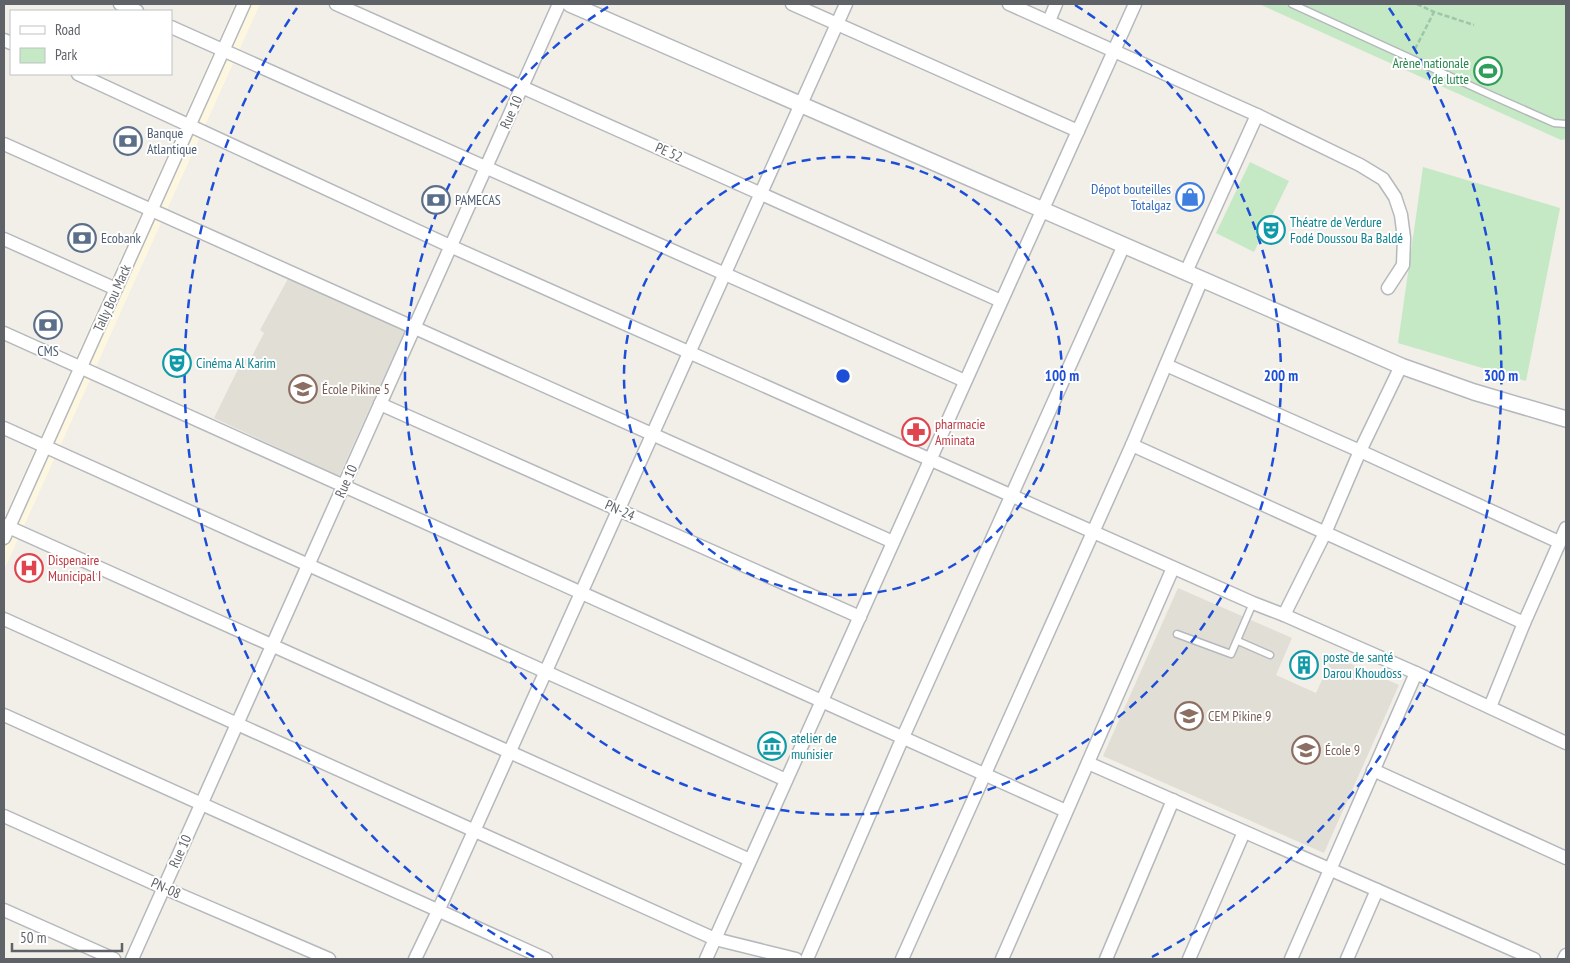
<svg xmlns="http://www.w3.org/2000/svg" width="1570" height="963" viewBox="0 0 1570 963" font-family="'PT Sans Narrow',sans-serif">
<rect width="100%" height="100%" fill="#f1efe8"/>
<path fill="#fef7e0" d="M235,4h25l-256,566v-52z"/>
<g fill="#e1ded6">
<path d="M290,275l117,51 -68,150 -125,-58 29,-59 7,1 14,-27 -4,-3z"/>
<path d="M1178,588l114,50 -16,37 40,18 17,-37 66,29 -75,168 -221,-97z"/>
</g>
<g fill="#c5e8c5">
<path d="M1259,4h307v135l-5,1z"/>
<path d="M1250,162l39,19 -35,71 -38,-19z"/>
<path d="M1423,167l137,41 -34,173 -128,-38z"/>
</g>
<g fill="none" stroke-linecap="round" stroke-linejoin="round">
<defs>
<g id="service">
<path d="M1292,4l201,92 61,27 12,1"/>
<path d="M1177,634l54,20 22,-51"/>
<path d="M1238,641l32,14"/>
</g>
<g id="minor">
<path d="M120,4l17,7"/>
<path d="M336,4l665,297"/>
<path d="M792,4l286,127"/>
<path d="M1009,4l248,111 103,50 23,14 12,18 6,18 3,23 -1,27 -15,23"/>
<path d="M1049,21l7,-17"/>
<path d="M171,27l794,354"/>
<path d="M4,40l7,3"/>
<path d="M78,74l372,172 803,357 31,12 132,58 150,70"/>
<path d="M4,144l889,398"/>
<path d="M4,239l112,50"/>
<path d="M1186,272l71,-157"/>
<path d="M4,333l1062,478"/>
<path d="M1166,365l194,86 199,91"/>
<path d="M380,404l480,213"/>
<path d="M4,428l782,352"/>
<path d="M1132,445l392,178"/>
<path d="M4,525l746,335"/>
<path d="M4,538l240,-534"/>
<path d="M1284,615l41,-82 35,-82 41,-85"/>
<path d="M4,619l711,320 81,20"/>
<path d="M1490,707l34,-84 42,-95"/>
<path d="M4,715l542,244"/>
<path d="M1088,763l446,196"/>
<path d="M1373,770l193,88"/>
<path d="M4,816l160,72 165,71"/>
<path d="M4,910l110,49"/>
<path d="M132,959l427,-955"/>
<path d="M415,959l23,-48 408,-907"/>
<path d="M706,959l429,-955"/>
<path d="M807,959l96,-222 221,-492"/>
<path d="M902,959l230,-514 70,-166"/>
<path d="M1002,959l171,-391"/>
<path d="M1106,959l67,-159"/>
<path d="M1189,959l55,-127"/>
<path d="M1291,959l125,-286"/>
<path d="M1347,959l30,-69"/>
<path d="M1564,959l2,-4"/>
</g>
<path id="tertiary" d="M570,4l831,362 73,26 92,27"/>
</defs>
<use href="#service" stroke="#b5b8bc" stroke-width="9"/>
<use href="#minor" stroke="#b5b8bc" stroke-width="15"/>
<use href="#tertiary" stroke="#b5b8bc" stroke-width="18"/>
<g stroke="#9cc7a9" stroke-width="2.5" stroke-dasharray="5 2.5" stroke-linecap="butt">
<path d="M1417,4l17,8 40,13"/>
<path d="M1415,49l19,-37"/>
</g>
<use href="#service" stroke="#fff" stroke-width="6"/>
<use href="#minor" stroke="#fff" stroke-width="12"/>
<use href="#tertiary" stroke="#fff" stroke-width="15"/>
</g>
<g fill="none" stroke="#1d4ed8" stroke-width="2.5" stroke-dasharray="9 6">
<circle cx="843" cy="376" r="219"/>
<path d="M1075 5A438 438 0 1 1 611 5"/>
<path d="M534 957A658 658 0 0 1 297 8M1389 8A658 658 0 0 1 1152 957"/>
</g>
<defs>
<symbol id="stadium-ring" viewBox="-11 -11 22 22"><circle r="9.5" fill="#fff" stroke="#2e9e5b" stroke-width="1.5"/><path d="M0-5a6.5 5 0 1 0 0 10a6.5 5 0 1 0 0-10ZM-3.5-1.8h7v3.6h-7Z" fill="#2e9e5b"/></symbol>
<symbol id="bank-ring" viewBox="-11 -11 22 22"><circle r="9.5" fill="#fff" stroke="#5c6f8a" stroke-width="1.5"/><path d="M-6-4H6V4H-6ZM0-2.3a2.3 2.3 0 1 0 0 4.6a2.3 2.3 0 1 0 0-4.6Z" fill="#5c6f8a"/></symbol>
<symbol id="shop-ring" viewBox="-11 -11 22 22"><circle r="9.5" fill="#fff" stroke="#3f7fe0" stroke-width="1.5"/><path d="M-5-2.5h2.3a2.7 3.5 0 0 1 5.4 0H5L5.5 6h-11ZM-1.5-2.5h3a1.5 2.3 0 0 0-3 0Z" fill="#3f7fe0"/></symbol>
<symbol id="theatre-ring" viewBox="-11 -11 22 22"><circle r="9.5" fill="#fff" stroke="#0f9aa8" stroke-width="1.5"/><path d="M-5-5.5Q0-4 5-5.5V0Q5 5 0 6Q-5 5-5 0ZM-3.3-2.5H-1v1.5H-3.3ZM1-2.5H3.3v1.5H1ZM-2.8 1Q0 5.5 2.8 1Z" fill="#0f9aa8"/></symbol>
<symbol id="school-ring" viewBox="-11 -11 22 22"><circle r="9.5" fill="#fff" stroke="#8d6e63" stroke-width="1.5"/><path d="M0-5L7-2L0 1L-7-2ZM-4 1L0 2.5L4 1V4Q0 6-4 4Z" fill="#8d6e63"/></symbol>
<symbol id="pharmacy-ring" viewBox="-11 -11 22 22"><circle r="9.5" fill="#fff" stroke="#e0444e" stroke-width="1.5"/><path d="M-2-6h4v4h4v4h-4v4h-4v-4h-4v-4h4Z" fill="#e0444e"/></symbol>
<symbol id="hospital-ring" viewBox="-11 -11 22 22"><circle r="9.5" fill="#fff" stroke="#e0444e" stroke-width="1.5"/><path d="M-5-5h3v3.5h4V-5h3V5h-3V1.5h-4V5h-3Z" fill="#e0444e"/></symbol>
<symbol id="building-ring" viewBox="-11 -11 22 22"><circle r="9.5" fill="#fff" stroke="#0f9aa8" stroke-width="1.5"/><path d="M-4-6H4V6H1V3H-1V6H-4ZM-2.5-4.3h1.7v1.8h-1.7ZM.8-4.3h1.7v1.8H.8ZM-2.5-1h1.7V.8h-1.7ZM.8-1h1.7V.8H.8Z" fill="#0f9aa8"/></symbol>
<symbol id="museum-ring" viewBox="-11 -11 22 22"><circle r="9.5" fill="#fff" stroke="#0f9aa8" stroke-width="1.5"/><path d="M0-6L6-3V-2H-6V-3ZM-5-1h2V3h-2ZM-1-1h2V3h-2ZM3-1h2V3H3ZM-6 4H6V6H-6Z" fill="#0f9aa8"/></symbol>
</defs>
<g fill-rule="evenodd">
<use href="#stadium-ring" x="1472" y="55" width="32" height="32"/>
<use href="#bank-ring" x="112" y="125" width="32" height="32"/>
<use href="#shop-ring" x="1174" y="181" width="32" height="32"/>
<use href="#bank-ring" x="420" y="184" width="32" height="32"/>
<use href="#theatre-ring" x="1255" y="214" width="32" height="32"/>
<use href="#bank-ring" x="66" y="222" width="32" height="32"/>
<use href="#bank-ring" x="32" y="309" width="32" height="32"/>
<use href="#theatre-ring" x="161" y="347" width="32" height="32"/>
<use href="#school-ring" x="287" y="373" width="32" height="32"/>
<use href="#pharmacy-ring" x="900" y="416" width="32" height="32"/>
<use href="#hospital-ring" x="13" y="552" width="32" height="32"/>
<use href="#building-ring" x="1288" y="649" width="32" height="32"/>
<use href="#school-ring" x="1173" y="700" width="32" height="32"/>
<use href="#museum-ring" x="756" y="730" width="32" height="32"/>
<use href="#school-ring" x="1290" y="734" width="32" height="32"/>
</g>
<g text-anchor="middle" dominant-baseline="central" stroke-width="4" stroke-linejoin="round" paint-order="stroke">
<g font-size="14" fill="#27864d" stroke="#fff" text-anchor="end">
<text x="1469" y="63">Arène nationale<tspan x="1469" dy="16">de lutte</tspan></text>
</g>
<g font-size="14" fill="#5f6368" stroke="#fff">
<text transform="translate(511 112) rotate(-66)">Rue 10</text>
<text transform="translate(669 152) rotate(24)">PE 52</text>
<text transform="translate(112 298) rotate(-66)">Tally Bou Mack</text>
<text transform="translate(346 481) rotate(-66)">Rue 10</text>
<text transform="translate(620 510) rotate(24)">PN-24</text>
<text transform="translate(180 851) rotate(-66)">Rue 10</text>
<text transform="translate(166 888) rotate(24)">PN-08</text>
</g>
<g font-size="14" fill="#4e5e75" stroke="#fff" text-anchor="start">
<text x="147" y="133">Banque<tspan x="147" dy="16">Atlantique</tspan></text>
<text x="455" y="200">PAMECAS</text>
<text x="101" y="238">Ecobank</text>
<text x="48" y="351" text-anchor="middle">CMS</text>
</g>
<g font-size="14" fill="#366cbe" stroke="#fff" text-anchor="end">
<text x="1171" y="189">Dépot bouteilles<tspan x="1171" dy="16">Totalgaz</tspan></text>
</g>
<g font-size="14" fill="#0d838f" stroke="#fff" text-anchor="start">
<text x="1290" y="222">Théatre de Verdure<tspan x="1290" dy="16">Fodé Doussou Ba Baldé</tspan></text>
<text x="196" y="363">Cinéma Al Karim</text>
<text x="1323" y="657">poste de santé<tspan x="1323" dy="16">Darou Khoudoss</tspan></text>
<text x="791" y="738">atelier de<tspan x="791" dy="16">munisier</tspan></text>
</g>
<g font-size="14" fill="#785e54" stroke="#fff" text-anchor="start">
<text x="322" y="389">École Pikine 5</text>
<text x="1208" y="716">CEM Pikine 9</text>
<text x="1325" y="750">École 9</text>
</g>
<g font-size="14" fill="#be3a42" stroke="#fff" text-anchor="start">
<text x="935" y="424">pharmacie<tspan x="935" dy="16">Aminata</tspan></text>
<text x="48" y="560">Dispenaire<tspan x="48" dy="16">Municipal I</tspan></text>
</g>
</g>
<circle cx="843" cy="376" r="8" fill="#1d4ed8" stroke="#fff" stroke-width="2.5"/>
<g font-size="15" text-anchor="middle" font-weight="bold" fill="#1d4ed8" stroke="#fff" stroke-width="4" stroke-linejoin="round" paint-order="stroke">
<text x="1062" y="381">100 m</text>
<text x="1281" y="381">200 m</text>
<text x="1501" y="381">300 m</text>
</g>
<rect width="1570" height="963" fill="none" stroke="#5f6368" stroke-width="10"/>
<rect x="10" y="10" width="162" height="65" fill="#ffffff" stroke="#bfc1c3"/>
<rect x="20" y="26" width="25" height="8" fill="#ffffff" stroke="#bfc1c3"/>
<text x="55" y="35" font-size="15" fill="#5f6368">Road</text>
<rect x="20" y="48" width="25" height="15" fill="#c5e8c5" stroke="#bfc1c3"/>
<text x="55" y="60" font-size="15" fill="#5f6368">Park</text>
<path d="M12 943v8h110v-8" fill="none" stroke="#5f6368" stroke-width="2.5"/>
<text x="20" y="943" font-size="15" fill="#5f6368" stroke="#ffffff" stroke-width="4" paint-order="stroke">50 m</text>
</svg>
